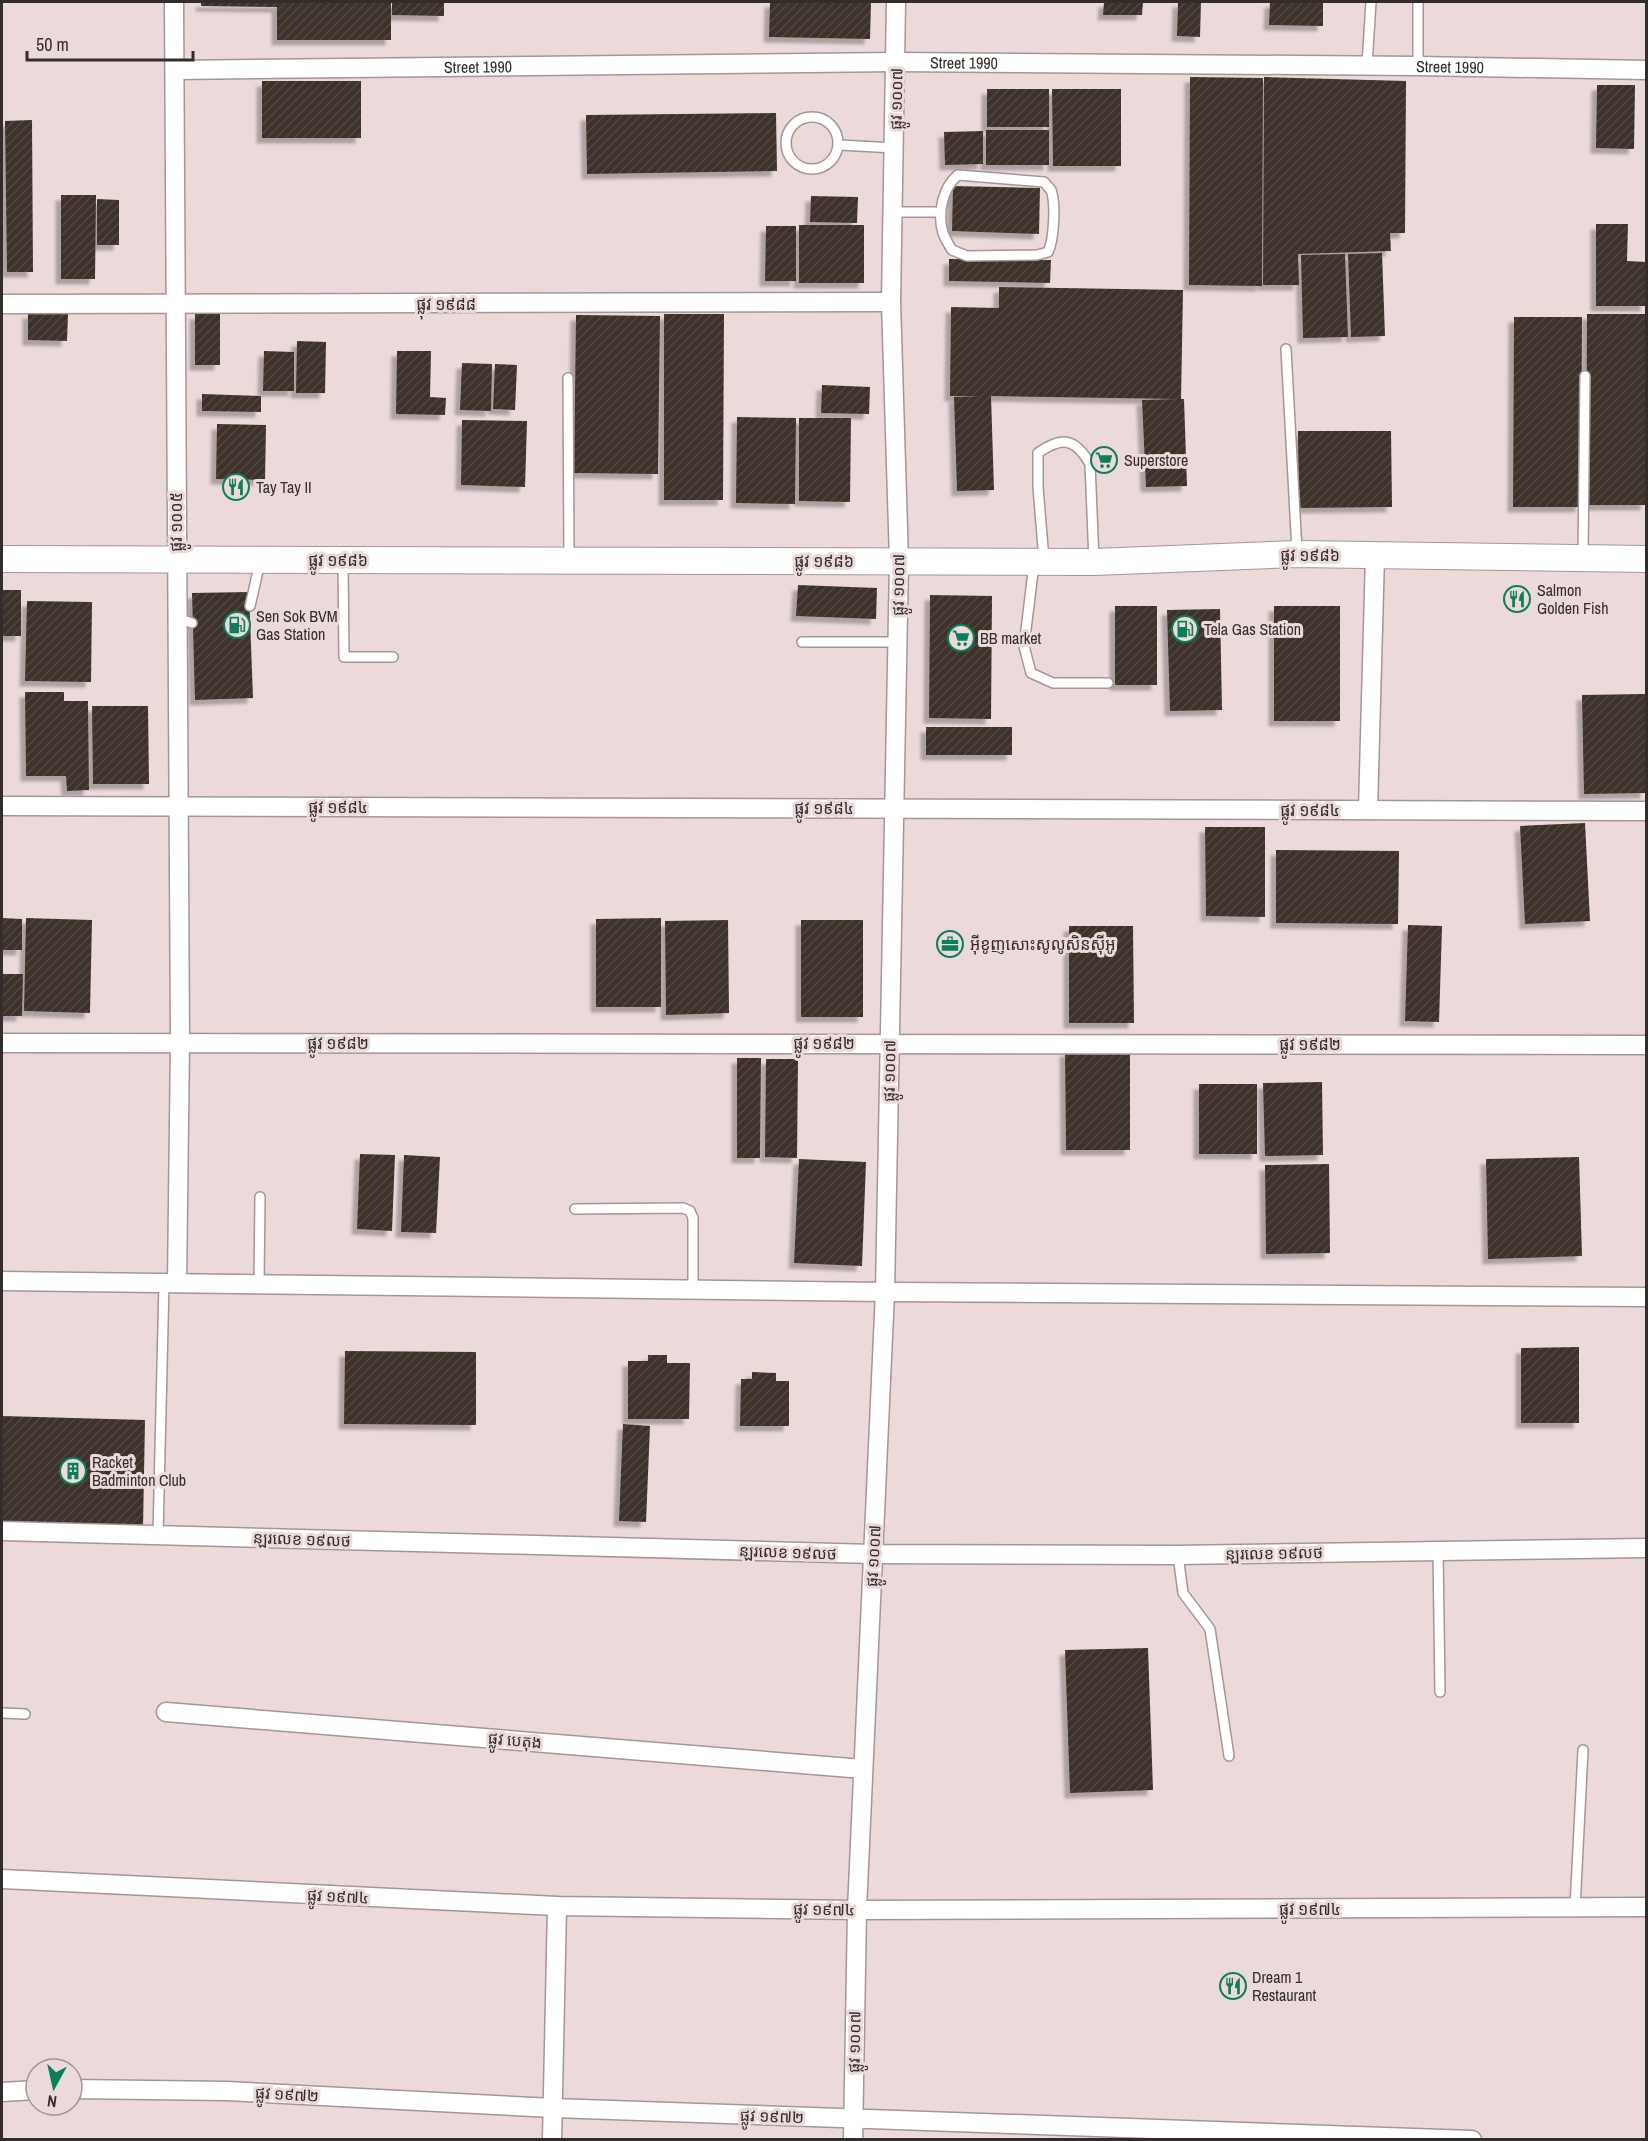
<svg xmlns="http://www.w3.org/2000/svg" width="1648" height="2141" viewBox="0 0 1648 2141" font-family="'Archivo Narrow','Noto Sans Khmer',sans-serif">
<defs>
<pattern id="building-hatch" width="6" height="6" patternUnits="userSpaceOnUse" patternTransform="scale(1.5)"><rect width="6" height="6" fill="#3d312c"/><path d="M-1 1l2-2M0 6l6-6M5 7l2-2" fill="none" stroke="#514642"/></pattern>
<filter id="shadow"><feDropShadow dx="-5.5" dy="5.5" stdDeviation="1.5" flood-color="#0004"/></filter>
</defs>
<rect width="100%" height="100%" fill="#ecdadb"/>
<g fill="url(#building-hatch)" filter="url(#shadow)">
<path d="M201,2h190v38h-114v-33l-76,-1z"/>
<path d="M392,2h52v14l-52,-1z"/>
<path d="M770,2h101l-1,37 -101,-2z"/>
<path d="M1104,2h39l-1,13h-39z"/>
<path d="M1178,2h23l-1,35 -23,-1z"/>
<path d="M1270,2h53v24l-54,-1z"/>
<path d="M1190,77l73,1 -1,208 -73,-1z"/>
<path d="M1264,77l142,4 -1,152h-15l1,18 -93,3 1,31h-36z"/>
<rect x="262" y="81" width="99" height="57"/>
<path d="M1597,85h38l-1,64 -38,-1z"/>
<rect x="987" y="89" width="62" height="38"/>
<path d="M1052,89h69v77h-68z"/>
<path d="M776,113l1,58 -190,3 -1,-59z"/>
<path d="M32,120l1,152h-26l-2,-151z"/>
<rect x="986" y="130" width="63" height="35"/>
<path d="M983,131v33l-38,1 -1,-33z"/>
<path d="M953,186l87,2 -1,46 -87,-3z"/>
<path d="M61,195h35l-1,84h-34z"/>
<path d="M811,196l47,1 -1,26 -47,-1z"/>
<path d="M97,199l22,1v45h-22z"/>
<path d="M1596,224h32l-1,37 19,1v44h-50z"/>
<rect x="799" y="225" width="65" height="58"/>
<path d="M766,226h30v55h-31z"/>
<path d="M1382,253l3,83 -34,1 -3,-83z"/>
<path d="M1345,254l3,83 -45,1 -2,-83z"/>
<path d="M949,259l102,1 -1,23 -101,-2z"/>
<path d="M999,287l184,3 -2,109h3l3,87 -41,1 -4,-87 35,-1 -186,-3 3,94 -37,1 -3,-94 26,-1h-30l1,-89 48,1z"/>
<path d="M28,313l40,1 -1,27 -39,-1z"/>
<rect x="195" y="314" width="25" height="51"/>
<path d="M664,314h60l-1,186h-59z"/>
<path d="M1587,314h59v191h-60z"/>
<path d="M576,315l84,1 -2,158 -84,-1z"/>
<path d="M1514,317h68l-1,190h-68z"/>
<path d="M297,341l29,1 -1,51h-29z"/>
<path d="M264,351l30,1v39h-31z"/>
<path d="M397,351h34l-1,46 16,1 -1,17 -49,-1z"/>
<path d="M462,363l30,1 -1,47 -31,-1z"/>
<path d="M495,364l22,1 -2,45 -22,-1z"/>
<path d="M822,385l48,2 -1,27 -48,-1z"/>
<path d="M202,394l59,2v16l-59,-1z"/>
<path d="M737,417l59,1 -1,86 -59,-1z"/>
<path d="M799,418h52l-1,84 -51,-1z"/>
<path d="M462,420l65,1 -2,66 -64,-2z"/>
<path d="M217,424l49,1 -1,55 -49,-1z"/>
<path d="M1298,431h93l1,76 -93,1z"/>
<path d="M798,585l79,3 -1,31 -80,-3z"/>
<rect x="2" y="590" width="19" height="46"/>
<path d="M249,592l4,106 -58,2 -3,-107z"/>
<path d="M930,595l62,1 -1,123 -62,-1z"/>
<path d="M27,601l65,1 -1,80 -66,-1z"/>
<rect x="1115" y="606" width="42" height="79"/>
<rect x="1274" y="606" width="66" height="115"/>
<path d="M1220,609l2,101 -52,1 -3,-101z"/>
<path d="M25,692h39v9h24l1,89 -22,1 -1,-15h-40z"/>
<path d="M1645,694l1,99 -62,1 -2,-99z"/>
<path d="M92,706h56l1,78h-56z"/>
<rect x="926" y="727" width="86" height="28"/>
<path d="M1585,823l5,98 -65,3 -5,-98z"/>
<path d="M1205,827h60v90l-59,-1z"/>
<path d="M1276,850l123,1 -1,73 -122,-1z"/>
<path d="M2,918l20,1v31h-20z"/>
<path d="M26,918l66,2 -2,93 -66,-2z"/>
<path d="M661,918v89h-65v-88z"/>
<path d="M728,920l1,93 -63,2 -1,-94z"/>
<rect x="801" y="920" width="62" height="97"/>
<path d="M1408,925l34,1 -3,96 -34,-1z"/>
<path d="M1069,926h64l1,97h-65z"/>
<path d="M2,974h21l-1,42h-20z"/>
<path d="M1065,1051h65v99h-64z"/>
<path d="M737,1058h24l-1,100h-23z"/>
<path d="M766,1059h32l-1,99 -32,-1z"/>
<path d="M1322,1082l1,73 -58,1 -2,-73z"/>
<rect x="1199" y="1084" width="58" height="70"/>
<path d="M360,1154l35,1 -3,76 -35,-2z"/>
<path d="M404,1155l36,2 -4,76 -35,-1z"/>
<path d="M1579,1157l3,99 -94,3 -2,-100z"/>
<path d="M799,1159l67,3 -4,104 -68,-3z"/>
<path d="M1329,1164l1,89 -64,1 -1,-89z"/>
<path d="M1579,1347v76h-58v-75z"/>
<path d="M345,1351l131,1v73l-132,-1z"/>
<path d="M648,1355h19v8h23l-1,56h-61v-58h20z"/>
<path d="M752,1372l24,1v8h13v45h-49l1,-47h11z"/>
<path d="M2,1416l143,4 -2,107 -141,-5z"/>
<path d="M623,1424l27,2 -4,96 -27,-1z"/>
<path d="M1148,1648l5,142 -83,3 -5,-143z"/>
</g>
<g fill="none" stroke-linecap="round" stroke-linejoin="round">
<defs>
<g id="lane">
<path d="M1367,65l4,-63"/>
<path d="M1418,66v-64"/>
<circle cx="812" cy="143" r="26"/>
<path d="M839,145l56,3"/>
<path d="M958,175l86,7c1,1 6,7 7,8 5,13 3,50 -3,62l-11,3 -70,1 -15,-6c-3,-5 -7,-11 -9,-17 -6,-20 0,-46 15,-58z"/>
<path d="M894,212h46"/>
<path d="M1286,349l11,202"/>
<path d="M568,378l1,180"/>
<path d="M1583,555l2,-179"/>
<path d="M1044,560l-6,-73v-34c24,-17 37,-15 52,11l4,97"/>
<path d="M343,562l1,95h49"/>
<path d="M1034,564l-10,82 7,27 22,10h55"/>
<path d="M250,606l10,-44"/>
<path d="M177,618l15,5"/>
<path d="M802,642h95"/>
<path d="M575,1209l108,-1 7,3 3,7v72"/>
<path d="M259,1284l1,-87"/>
<path d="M158,1535l6,-252"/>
<path d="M1438,1550l2,142"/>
<path d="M1178,1555l5,38 27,36 19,127"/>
<path d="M2,1713l23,1"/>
<path d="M1575,1908l8,-158"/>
</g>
<g id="street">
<path d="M174,2l6,1041 -3,240"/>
<path id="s1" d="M175,70l721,-8 522,4 228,4"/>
<path d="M2,304l889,-2"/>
<path d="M2,806l1644,5"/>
<path d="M1368,810l7,-255"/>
<path d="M2,1043l1644,2"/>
<path d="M2,1281l883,11 761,5"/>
<path d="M2,1531l871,23 305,1 468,-7"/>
<path d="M166,1712l697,57"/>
<path d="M2,1879l555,27 300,4 789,-3"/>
<path d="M72,2089l155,2 326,17 919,32"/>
<path d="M2,2092l34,-2"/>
<path d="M552,2140l5,-234"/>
<path d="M853,2140l4,-230 28,-618 14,-731 -8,-259 5,-300"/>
</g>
<path id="secondary" d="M2,559l1092,3 203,-8 349,5"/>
</defs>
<use href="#lane" stroke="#a69596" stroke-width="12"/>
<use href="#street" stroke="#a69596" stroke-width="21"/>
<use href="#secondary" stroke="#a69596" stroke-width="28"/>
<use href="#lane" stroke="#fff" stroke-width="9"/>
<use href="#street" stroke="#fff" stroke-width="18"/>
<use href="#secondary" stroke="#fff" stroke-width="26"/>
</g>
<defs>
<symbol id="supermarket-ring" viewBox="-11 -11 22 22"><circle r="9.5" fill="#ecdadb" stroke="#0b7e5b" stroke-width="1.5"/><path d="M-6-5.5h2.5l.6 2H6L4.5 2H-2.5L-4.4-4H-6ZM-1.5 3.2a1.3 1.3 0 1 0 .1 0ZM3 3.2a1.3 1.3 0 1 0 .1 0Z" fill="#0b7e5b"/></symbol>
<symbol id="restaurant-ring" viewBox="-11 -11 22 22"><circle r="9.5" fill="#ecdadb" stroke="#0b7e5b" stroke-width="1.5"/><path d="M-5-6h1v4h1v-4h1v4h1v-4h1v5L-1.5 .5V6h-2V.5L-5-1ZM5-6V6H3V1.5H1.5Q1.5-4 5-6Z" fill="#0b7e5b"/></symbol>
<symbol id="fuel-ring" viewBox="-11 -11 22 22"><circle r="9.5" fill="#ecdadb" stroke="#0b7e5b" stroke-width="1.5"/><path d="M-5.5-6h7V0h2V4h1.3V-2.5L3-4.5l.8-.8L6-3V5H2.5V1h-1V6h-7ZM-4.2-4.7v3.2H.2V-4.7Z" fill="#0b7e5b"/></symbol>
<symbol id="office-ring" viewBox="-11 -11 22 22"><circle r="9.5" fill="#ecdadb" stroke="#0b7e5b" stroke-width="1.5"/><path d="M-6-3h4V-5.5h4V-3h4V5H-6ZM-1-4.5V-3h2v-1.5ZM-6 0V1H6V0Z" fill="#0b7e5b"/></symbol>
<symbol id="building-ring" viewBox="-11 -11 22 22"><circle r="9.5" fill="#ecdadb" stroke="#0b7e5b" stroke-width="1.5"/><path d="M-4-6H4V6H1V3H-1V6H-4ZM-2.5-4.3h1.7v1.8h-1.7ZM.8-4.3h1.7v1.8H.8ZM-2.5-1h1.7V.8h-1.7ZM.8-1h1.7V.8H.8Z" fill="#0b7e5b"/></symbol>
</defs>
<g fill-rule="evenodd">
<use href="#supermarket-ring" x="1089" y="445" width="30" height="30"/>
<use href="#restaurant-ring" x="221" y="472" width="30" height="30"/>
<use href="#restaurant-ring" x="1502" y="584" width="30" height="30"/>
<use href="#fuel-ring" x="222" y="610" width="30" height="30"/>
<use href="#fuel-ring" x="1170" y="614" width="30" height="30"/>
<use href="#supermarket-ring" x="946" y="623" width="30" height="30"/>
<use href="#office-ring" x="935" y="929" width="30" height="30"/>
<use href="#building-ring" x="58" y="1456" width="30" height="30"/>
<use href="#restaurant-ring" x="1218" y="1971" width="30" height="30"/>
</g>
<g text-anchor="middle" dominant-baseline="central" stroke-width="6" stroke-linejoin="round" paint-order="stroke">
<g font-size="16" fill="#322c2c" stroke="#ecdadb">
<text stroke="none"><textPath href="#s1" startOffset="789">Street 1990</textPath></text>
<text stroke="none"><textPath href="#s1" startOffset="303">Street 1990</textPath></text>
<text stroke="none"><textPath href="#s1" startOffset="1275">Street 1990</textPath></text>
<text transform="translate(896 99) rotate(-89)">ផ្លូវ ១០០៧</text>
<text x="446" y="304">ផ្លុវ ១៩៨៨</text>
<text transform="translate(176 522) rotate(-90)">ផ្លូវ ១០០៥</text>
<text x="1310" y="555">ផ្លូវ ១៩៨៦</text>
<text x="338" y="560">ផ្លូវ ១៩៨៦</text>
<text x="824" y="561">ផ្លូវ ១៩៨៦</text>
<text transform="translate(898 585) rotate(-89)">ផ្លូវ ១០០៧</text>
<text x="338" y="807">ផ្លូវ ១៩៨៤</text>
<text x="824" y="808">ផ្លូវ ១៩៨៤</text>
<text x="1310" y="810">ផ្លូវ ១៩៨៤</text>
<text x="338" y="1043">ផ្លូវ ១៩៨២</text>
<text x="824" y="1043">ផ្លូវ ១៩៨២</text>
<text x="1310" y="1044">ផ្លូវ ១៩៨២</text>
<text transform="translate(889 1071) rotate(-89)">ផ្លូវ ១០០៧</text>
<text transform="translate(302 1539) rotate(2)">ន្ឡរលេខ ១៩លថ</text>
<text transform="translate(788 1552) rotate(2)">ន្ឡរលេខ ១៩លថ</text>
<text transform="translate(1274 1553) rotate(-1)">ន្ឡរលេខ ១៩លថ</text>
<text transform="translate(873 1556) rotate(-87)">ផ្លូវ ១០០៧</text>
<text transform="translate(515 1740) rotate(5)">ផ្លូវ បេតុង</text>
<text transform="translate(338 1896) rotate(3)">ផ្លូវ ១៩៧៤</text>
<text transform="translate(824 1909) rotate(1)">ផ្លូវ ១៩៧៤</text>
<text x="1310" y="1909">ផ្លូវ ១៩៧៤</text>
<text transform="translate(854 2042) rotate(-89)">ផ្លូវ ១០០៧</text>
<text transform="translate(287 2094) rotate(3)">ផ្លូវ ១៩៧២</text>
<text transform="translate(772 2116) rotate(2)">ផ្លូវ ១៩៧២</text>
</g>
<g font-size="16" fill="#322c2c" stroke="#ecdadb" text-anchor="start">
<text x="1124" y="460">Superstore</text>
<text x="256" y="487">Tay Tay II</text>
<text x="1537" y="590">Salmon<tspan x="1537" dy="18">Golden Fish</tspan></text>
<text x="256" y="616">Sen Sok BVM<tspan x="256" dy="18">Gas Station</tspan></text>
<text x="1204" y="629">Tela Gas Station</text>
<text x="980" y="638">BB market</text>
<text x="970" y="944">អ៊ីខូញសោះសូលូសិនស៊ីអូ</text>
<text x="92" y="1462">Racket<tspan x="92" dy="18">Badminton Club</tspan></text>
<text x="1252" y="1977">Dream 1<tspan x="1252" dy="18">Restaurant</tspan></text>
</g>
</g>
<rect width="1648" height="2141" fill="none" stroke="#322c2c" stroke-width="6"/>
<g transform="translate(54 2087) rotate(188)"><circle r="28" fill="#ecdadb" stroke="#a29495" stroke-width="1.5"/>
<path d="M0-4.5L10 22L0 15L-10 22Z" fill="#0b7e5b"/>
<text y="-9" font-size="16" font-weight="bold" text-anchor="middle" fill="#322c2c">N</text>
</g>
<path d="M27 51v9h166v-9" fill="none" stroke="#322c2c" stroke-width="3"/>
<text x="36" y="51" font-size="18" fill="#322c2c" stroke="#ecdadb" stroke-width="4.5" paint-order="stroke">50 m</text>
</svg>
